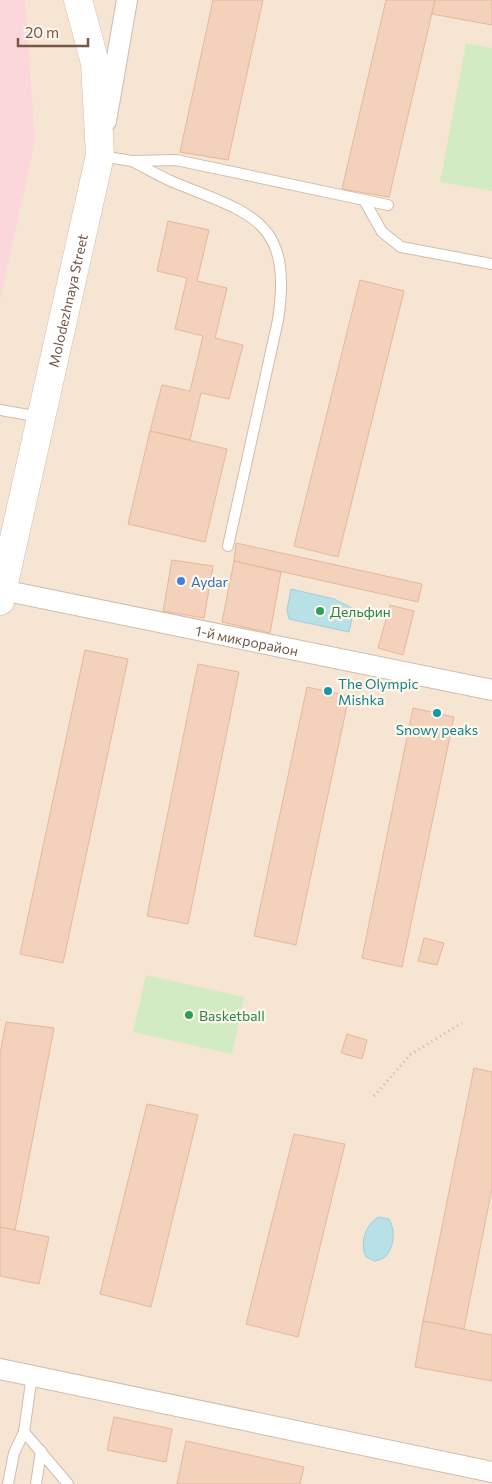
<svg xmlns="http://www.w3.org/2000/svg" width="492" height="1484" viewBox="0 0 492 1484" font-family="Commissioner,sans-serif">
<rect width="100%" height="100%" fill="#fdf3e4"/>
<rect fill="#f5e5d2" x="0" y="0" width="492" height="1484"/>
<path fill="#fbd7dc" d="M0,0h25l10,141 -35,159z"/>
<g fill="#d3ebc2">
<path d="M466,43l26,5v143l-52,-9z"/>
<path d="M146,975l98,22 -12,57 -99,-22z"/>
</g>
<g fill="#b8e0e7" stroke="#9ed0d9">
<path d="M291,589l43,10 20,10 -5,23 -60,-13 -2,-9z"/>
<path d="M379,1217l10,2c8,13 5,40 -14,42l-9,-4c-7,-13 0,-34 13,-40z"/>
</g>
<g fill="#f3d1bb" stroke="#e6b79b">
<path d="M213,0h50l-35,160 -48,-8z"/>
<path d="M386,0h49l-46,197 -47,-8z"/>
<path d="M435,0h57v25l-60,-11z"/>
<path d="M168,221l41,9 -12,51 30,7 -12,50 28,7 -14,54 -28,-6 -11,47 -40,-9 12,-46 28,6 13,-55 -28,-7 12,-51 -30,-7z"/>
<path d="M360,280l44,11 -66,266 -44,-11z"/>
<path d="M150,431l77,18 -22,93 -77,-18z"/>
<path d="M236,543l186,41 -4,18 -184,-41z"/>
<path d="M172,560l41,6 -9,52 -41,-7z"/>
<path d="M234,561l47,11 -11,61 -48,-11z"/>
<path d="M390,605l24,6 -11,44 -25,-7z"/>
<path d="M85,650l43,9 -65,304 -43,-9z"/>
<path d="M198,664l41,8 -51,252 -41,-8z"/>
<path d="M307,687l42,9 -53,249 -42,-9z"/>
<path d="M413,708l41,9 -52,250 -40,-9z"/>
<path d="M424,938l20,5 -7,22 -19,-4z"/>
<path d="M6,1022l48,6 -39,202 -15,-3v-173z"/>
<path d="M347,1034l20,6 -5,19 -21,-6z"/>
<path d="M474,1068l18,4v116l-28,141 -41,-8z"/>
<path d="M147,1104l51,11 -47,192 -51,-13z"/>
<path d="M294,1134l51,10 -47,193 -52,-13z"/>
<path d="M0,1227l49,10 -10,47 -39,-8z"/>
<path d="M423,1321l69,14v46l-77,-14z"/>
<path d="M114,1417l58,12 -6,33 -59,-12z"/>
<path d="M186,1441l118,26 -4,17h-123z"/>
</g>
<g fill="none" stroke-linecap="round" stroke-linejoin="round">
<defs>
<g id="service">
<path d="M101,156l31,5 44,-1 212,45"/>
<path d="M132,161c14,7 27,15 41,21 79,32 120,38 105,138l-50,226"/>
<path d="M364,200l18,32 19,15 91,17"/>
<path d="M0,410l40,7"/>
<path d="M32,1375l-8,57 44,52"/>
<path d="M8,1484l6,-31 10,-21"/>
<path d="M36,1484l5,-33"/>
</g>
<g id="minor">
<path d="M106,121l21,-121"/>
<path id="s1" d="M2,590l490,100"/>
<path d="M0,1369l492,103"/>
</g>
<g id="secondary">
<path id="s2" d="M0,601l100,-446 -5,-92 -17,-63"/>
</g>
</defs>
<use href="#service" stroke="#d1bcad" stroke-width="12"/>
<use href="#minor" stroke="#d1bcad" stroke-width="22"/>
<use href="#secondary" stroke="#d4bcaa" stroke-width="29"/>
<path stroke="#d8b49e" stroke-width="3" stroke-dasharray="1 4" stroke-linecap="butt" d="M374,1096l37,-42 51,-31"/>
<use href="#service" stroke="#fff" stroke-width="10"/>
<use href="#minor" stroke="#fff" stroke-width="20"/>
<use href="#secondary" stroke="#fff" stroke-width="28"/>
</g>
<circle fill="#3f7fe0" stroke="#fff7eb" stroke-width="2" cx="181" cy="581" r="5"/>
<g fill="#2e9e5b" stroke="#fff7eb" stroke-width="2">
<circle cx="320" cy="611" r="5"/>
<circle cx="189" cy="1015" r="5"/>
</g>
<g fill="#0f9aa8" stroke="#fff7eb" stroke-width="2">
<circle cx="328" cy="691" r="5"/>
<circle cx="437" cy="713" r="5"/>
</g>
<g text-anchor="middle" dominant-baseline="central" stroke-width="4.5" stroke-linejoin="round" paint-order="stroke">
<g font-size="14" fill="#765849" stroke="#fff7eb">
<text stroke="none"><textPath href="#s2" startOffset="308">Molodezhnaya Street</textPath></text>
<text stroke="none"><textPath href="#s1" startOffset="250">1-й микрорайон</textPath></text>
</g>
<g font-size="14" fill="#366cbe" stroke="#fff7eb" text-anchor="start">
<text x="191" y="581">Aydar</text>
</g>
<g font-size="14" fill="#27864d" stroke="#fff7eb" text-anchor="start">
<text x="330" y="611">Дельфин</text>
<text x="199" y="1015">Basketball</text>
</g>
<g font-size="14" fill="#0d838f" stroke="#fff7eb" text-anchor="start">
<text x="338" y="683">The Olympic<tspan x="338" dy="16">Mishka</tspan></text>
<text x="437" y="729" text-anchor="middle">Snowy peaks</text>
</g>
</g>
<path d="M18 38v8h70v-8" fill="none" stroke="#765849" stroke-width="2.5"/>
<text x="25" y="38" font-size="15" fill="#765849" stroke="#fff7eb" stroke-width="4" paint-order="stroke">20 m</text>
</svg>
